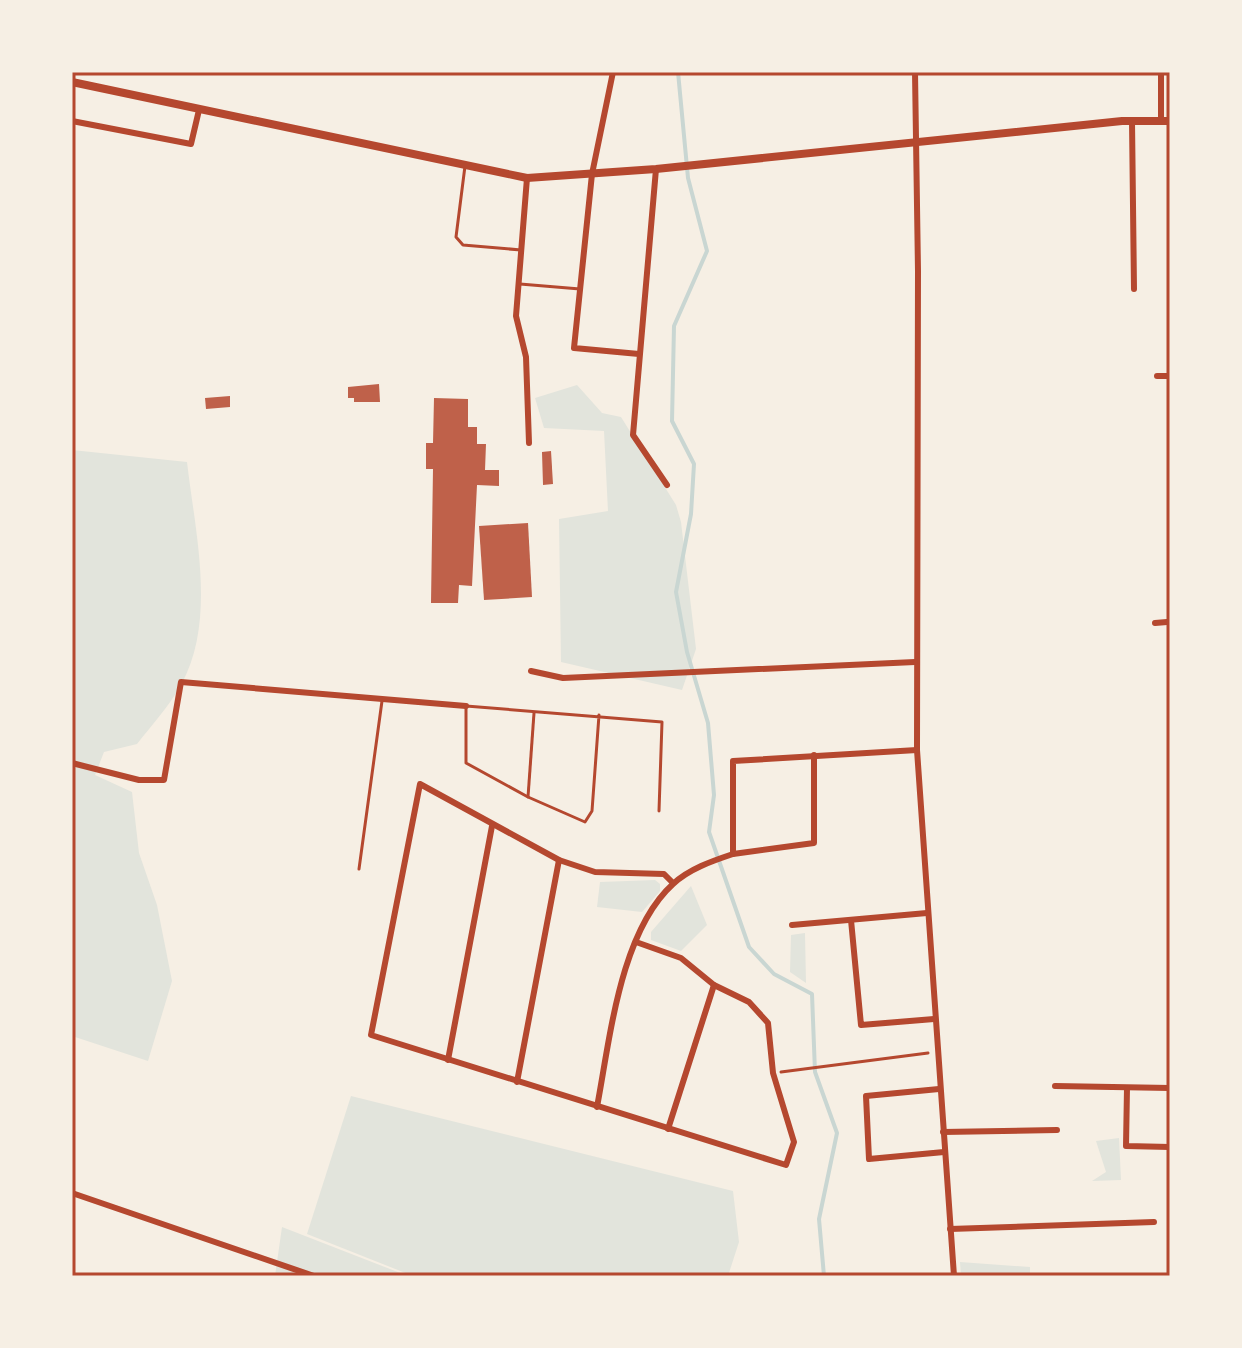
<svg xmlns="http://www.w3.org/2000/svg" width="1242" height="1348" viewBox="0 0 1242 1348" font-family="'Times New Roman',serif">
<rect width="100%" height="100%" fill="#f6efe4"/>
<g fill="#e2e4dc">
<path d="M577,385l25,28 19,4 55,88 5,17 15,127 -14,41 -121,-28 -2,-143 49,-8 -4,-80 -60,-3 -9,-30z"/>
<path d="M72,450l115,12c8,70 30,158 -6,223 -12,21 -29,40 -44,59l-33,8 -9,23 37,17 7,61 18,52 15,76 -24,80 -76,-25z"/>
<path d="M655,880l5,4v7l-18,21 -45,-5 3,-25z"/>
<path d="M691,886l16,39 -26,26 -30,-11v-8z"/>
<path d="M805,933l1,50 -16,-11 1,-37z"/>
<path d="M351,1096l382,95 6,51 -11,34h-315l-106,-42z"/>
<path d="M1119,1138l2,42 -29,1 14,-9 -10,-31z"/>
<path d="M282,1227l126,49h-133z"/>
<path d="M960,1262l70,5v9h-69z"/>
</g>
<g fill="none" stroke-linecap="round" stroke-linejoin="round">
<path stroke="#c9d6d2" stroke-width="4" d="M678,72l10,106 19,73 -33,75 -2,95 22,43 -3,50 -15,78 11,60 21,71 6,72 -5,37 40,115 25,27 38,20 3,78 22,61 -18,86 5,57"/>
</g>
<g fill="#bf614a">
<path d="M379,384l1,18h-26v-4h-6v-11z"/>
<path d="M230,396v11l-24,2 -1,-11z"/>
<path d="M434,398l34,1v28h9v17h9l-1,26h14v16l-22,-1 -5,101 -13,-1 -1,18h-27l2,-134h-7v-26h7z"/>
<path d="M551,451l2,33 -10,1 -1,-33z"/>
<path d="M528,523l4,74 -48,3 -5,-74z"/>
</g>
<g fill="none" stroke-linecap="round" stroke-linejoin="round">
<path stroke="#b5482f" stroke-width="3" d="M781,1072l147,-19"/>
<g stroke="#b5482f" stroke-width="3">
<path d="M465,166l-9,71 7,8 58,5"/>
<path d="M520,284l60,5"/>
<path d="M599,715l-7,96 -7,11 -57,-25 -62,-34v-57l196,16 -3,89"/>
<path d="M528,797l6,-84"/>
<path d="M359,869l23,-168"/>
</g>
<g stroke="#b5482f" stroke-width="6">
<path d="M613,72l-21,102 -18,174 65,6"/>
<path d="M915,72l3,199 -1,479 37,526"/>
<path d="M1161,72v49"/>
<path d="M72,121l119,23 8,-34"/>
<path d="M1132,121l2,168"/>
<path d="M656,169l-23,266 34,50"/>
<path d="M527,178l-11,138 10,41 3,86"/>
<path d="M1157,376h13"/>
<path d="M1170,448v174"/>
<path d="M1155,623l12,-1"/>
<path d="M531,671l32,7 352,-16"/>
<path d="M72,763l67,17h25l17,-98 285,24"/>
<path d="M733,854l81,-11v-88"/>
<path d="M851,920l10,105 73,-6"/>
<path d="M792,925l135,-12"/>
<path d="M636,942l45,16 33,27 35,17 19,21 5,50 21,69 -8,23 -415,-130 49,-251 139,76 36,12 69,2 9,9"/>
<path d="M448,1060l44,-234"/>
<path d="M517,1082l42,-222"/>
<path d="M1055,1086l115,2"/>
<path d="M1127,1088l-1,58 44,1"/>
<path d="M939,1089l-73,7 3,63 75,-7"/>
<path d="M597,1107c13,-68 23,-175 76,-223 16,-15 39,-23 60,-30v-93l184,-11"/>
<path d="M668,1129l46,-144"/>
<path d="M943,1132l114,-2"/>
<path d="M72,1193l242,83"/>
<path d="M950,1229l204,-7"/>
</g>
<path stroke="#b5482f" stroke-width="8" d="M72,82l455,96 129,-9 466,-48h48"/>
</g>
<rect width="1242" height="1348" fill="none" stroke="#f6efe4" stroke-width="148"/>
<rect x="74" y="74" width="1094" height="1200" fill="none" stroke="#b5482f" stroke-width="3"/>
</svg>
